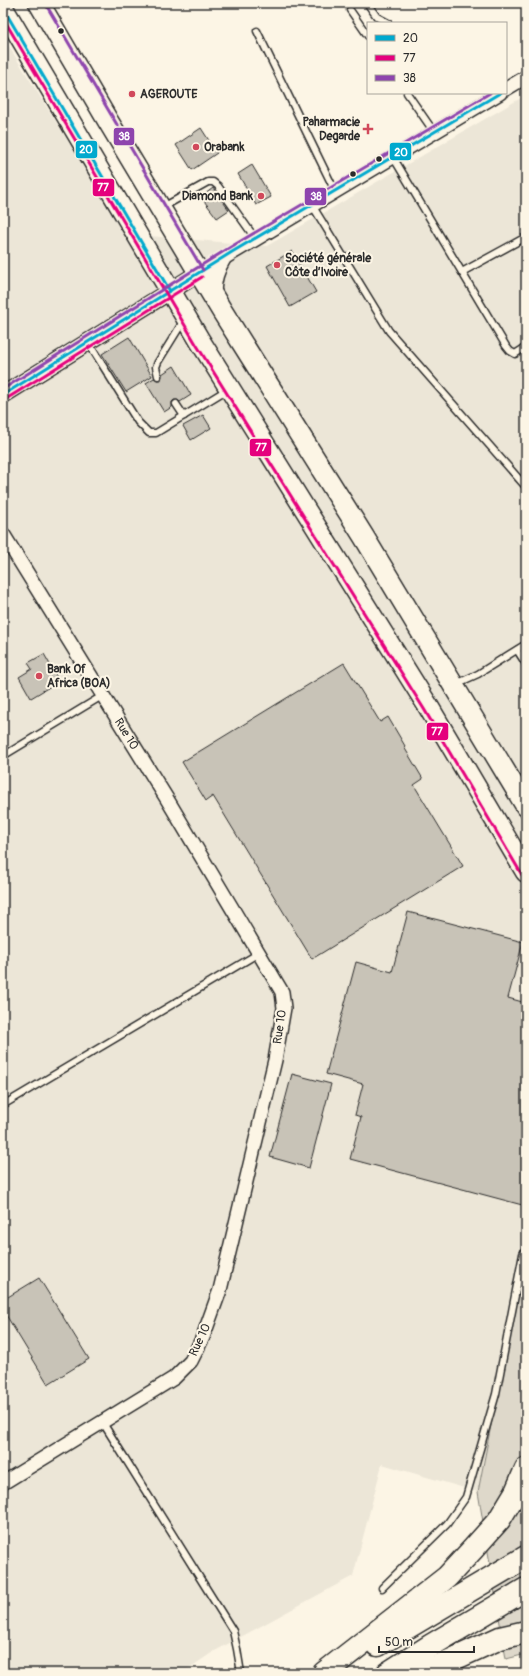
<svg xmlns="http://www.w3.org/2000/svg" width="529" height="1676" viewBox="0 0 529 1676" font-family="Pangolin,sans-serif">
<rect width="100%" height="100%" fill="#fcf5e5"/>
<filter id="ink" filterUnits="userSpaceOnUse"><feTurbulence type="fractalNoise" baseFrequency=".025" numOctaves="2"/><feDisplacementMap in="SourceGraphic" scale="8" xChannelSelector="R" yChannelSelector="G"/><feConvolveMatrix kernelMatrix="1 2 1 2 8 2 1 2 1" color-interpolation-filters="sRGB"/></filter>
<g filter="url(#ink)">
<path fill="#ece6d7" d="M3,37l123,197 141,12 259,-151v1185l-9,12 -39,200 -96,-28 -29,112 -140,76 -31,21h-179z"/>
<path fill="#ded8ca" stroke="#84827a" d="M526,1280v374l-20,5 -28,-167 39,-200z"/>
<g fill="#c8c3b7" stroke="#2b2b2b">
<path d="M201,128l16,25 -25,17 -16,-25z"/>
<path d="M252,165l19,32 -15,8 -18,-31z"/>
<path d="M213,188l16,22 -12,8 -16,-21z"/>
<path d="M292,251l24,41 -26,15 -23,-41z"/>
<path d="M129,337l23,39 -26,16 -24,-38z"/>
<path d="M174,366l17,29 -11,7 -2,-2h-4l-2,2v5l-8,5 -18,-29 8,-5 3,2h4l1,-6z"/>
<path d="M203,415l8,13 -20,12 -8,-14z"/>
<path d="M44,654l12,21v8l-25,15 -12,-21 13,-8 -4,-6z"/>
<path d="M344,663l36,59 8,-5 17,29 -1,1 19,32 -9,6 49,81 -151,93 -99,-163 -7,5 -24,-39z"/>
<path d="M408,912l115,30 -15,56 18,5v203l-176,-47 11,-42 -6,-2 8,-31 -37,-10 30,-112 36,10z"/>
<path d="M292,1074l39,10 -22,84 -39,-11z"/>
<path d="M39,1278l50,81 -41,25 -45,-74v-10z"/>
</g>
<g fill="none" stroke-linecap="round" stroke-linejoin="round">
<defs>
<g id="service">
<path d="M367,3l10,14 11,6"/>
<path d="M350,10l18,26"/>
<path d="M257,31l78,160"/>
<path d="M407,93l27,39"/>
<path d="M393,157l113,189 4,5 5,3 11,-7"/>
<path d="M312,205l77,126 137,156"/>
<path d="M163,207l45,-25h5l5,4 37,52"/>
<path d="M462,272l64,-35"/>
<path d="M88,342l50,80 11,11h7l72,-44"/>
<path d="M158,376l-2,-9 2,-5 26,-42"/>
<path d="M176,404l8,12"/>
<path d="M517,650l9,14"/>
<path d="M456,684l22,-10 48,-30"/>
<path d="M3,756l99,-60"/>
<path d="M3,1105l256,-152"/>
<path d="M103,1423l130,208 4,18 4,24"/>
<path d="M382,1588l65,-64 19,-27 30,-103 27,-140 3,-4"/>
</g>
<g id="minor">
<path d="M506,89l20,-12"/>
<path d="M199,273l301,-180"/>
<path d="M214,297c0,-16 3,-27 11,-40"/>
<path id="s1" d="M3,534l164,265 115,193 2,16 -9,52 -55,230 -17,47 -12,24 -17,17 -171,105"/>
</g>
<path id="tertiary" d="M3,395l196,-122"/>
<g id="primary">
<path d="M39,3l69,118 114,190 142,226 162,269"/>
<path d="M3,8l197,333 228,365 98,166"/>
</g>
<g id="motorway">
<path d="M378,1645l148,-88"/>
<path d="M324,1673l123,-96 26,-28 26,-29 17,-28 10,-23"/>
<path d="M388,1673l42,-27 96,-57"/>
<path d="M423,1673l77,-35 26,-6"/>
</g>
</defs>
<use href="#service" stroke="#2b2b2b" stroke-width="9"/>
<use href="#minor" stroke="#2b2b2b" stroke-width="16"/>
<use href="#tertiary" stroke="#2b2b2b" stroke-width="19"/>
<use href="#primary" stroke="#2b2b2b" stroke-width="23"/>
<use href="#motorway" stroke="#2b2b2b" stroke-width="25"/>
<use href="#service" stroke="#fcf5e5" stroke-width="6"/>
<use href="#minor" stroke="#fcf5e5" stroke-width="13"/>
<use href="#tertiary" stroke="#fcf5e5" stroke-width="16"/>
<use href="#primary" stroke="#fcf5e5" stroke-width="20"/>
<use href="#motorway" stroke="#fcf5e5" stroke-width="22"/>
<defs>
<g id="bus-1">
<path d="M3,8l167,283"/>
<path d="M3,395l229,-143 268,-159"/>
</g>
<g id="bus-2">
<path d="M3,18l193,326 228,365 98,166"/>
<path d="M6,399l196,-122"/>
</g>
<g id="bus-3">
<path d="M45,3l158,267"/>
<path d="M3,389l226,-141 261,-155"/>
</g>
</defs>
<use href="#bus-1" stroke="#fcf5e5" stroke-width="6"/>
<use href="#bus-2" stroke="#fcf5e5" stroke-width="6"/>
<use href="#bus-3" stroke="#fcf5e5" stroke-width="6"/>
<use href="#bus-1" stroke="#00a9ce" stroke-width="3"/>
<use href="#bus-2" stroke="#e5007d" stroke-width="3"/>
<use href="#bus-3" stroke="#8e44ad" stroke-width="3"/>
</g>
</g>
<g fill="#2b2b2b" stroke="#fcf5e5" stroke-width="1.5">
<circle cx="61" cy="31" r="3.5"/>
<circle cx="379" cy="159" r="3.5"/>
<circle cx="353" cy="174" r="3.5"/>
</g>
<g fill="#d1495b" stroke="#fcf5e5" stroke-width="1.5">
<circle cx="132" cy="94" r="4"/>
<path d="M366 123h4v4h4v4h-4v4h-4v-4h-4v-4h4z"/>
<circle cx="196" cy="147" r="4"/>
<circle cx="261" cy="196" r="4"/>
<circle cx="277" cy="265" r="4"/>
<circle cx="39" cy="676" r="4"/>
</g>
<g text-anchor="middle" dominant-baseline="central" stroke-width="4" stroke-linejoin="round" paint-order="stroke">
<g font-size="12" font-weight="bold" fill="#2b2b2b" stroke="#fcf5e5" text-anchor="start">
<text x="140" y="94">AGEROUTE</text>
<text x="360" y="122" text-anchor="end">Paharmacie<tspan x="360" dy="14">Degarde</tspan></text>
<text x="204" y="147">Orabank</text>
<text x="253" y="196" text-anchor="end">Diamond Bank</text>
<text x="285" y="258">Société générale<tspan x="285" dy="14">Côte d’Ivoire</tspan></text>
<text x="47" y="669">Bank Of<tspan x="47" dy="14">Africa (BOA)</tspan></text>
</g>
<g font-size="12" fill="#2b2b2b" stroke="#fcf5e5">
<text stroke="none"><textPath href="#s1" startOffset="235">Rue 10</textPath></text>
<text transform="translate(280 1027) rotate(-82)">Rue 10</text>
<text transform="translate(200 1340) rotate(-65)">Rue 10</text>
</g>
</g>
<g stroke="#fcf5e5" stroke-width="1.5">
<rect x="113" y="127" width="22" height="19" rx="4" fill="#8e44ad"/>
<rect x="75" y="140" width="23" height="19" rx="4" fill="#00a9ce"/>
<rect x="389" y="142" width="23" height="19" rx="4" fill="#00a9ce"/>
<rect x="92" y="178" width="23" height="19" rx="4" fill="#e5007d"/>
<rect x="304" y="187" width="23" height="19" rx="4" fill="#8e44ad"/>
<rect x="249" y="438" width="23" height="19" rx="4" fill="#e5007d"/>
<rect x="426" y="722" width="23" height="19" rx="4" fill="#e5007d"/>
</g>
<g font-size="11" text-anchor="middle" font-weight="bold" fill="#fff">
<text x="124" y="140">38</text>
<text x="86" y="153">20</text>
<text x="401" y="156">20</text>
<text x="103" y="191">77</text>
<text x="316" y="200">38</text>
<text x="261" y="451">77</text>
<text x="437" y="735">77</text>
</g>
<rect width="529" height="1676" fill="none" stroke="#fcf5e5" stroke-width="16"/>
<rect x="8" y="8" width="513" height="1660" fill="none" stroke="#2b2b2b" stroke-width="1.5" filter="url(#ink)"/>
<rect x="367" y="22" width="140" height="72" fill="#fcf5e5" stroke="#a8a49b"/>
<rect x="375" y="35" width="20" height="6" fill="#00a9ce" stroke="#a8a49b"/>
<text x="403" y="42" font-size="12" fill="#2b2b2b">20</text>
<rect x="375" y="55" width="20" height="6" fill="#e5007d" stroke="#a8a49b"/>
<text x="403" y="62" font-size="12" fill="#2b2b2b">77</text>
<rect x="375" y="75" width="20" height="6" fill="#8e44ad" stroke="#a8a49b"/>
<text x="403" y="82" font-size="12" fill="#2b2b2b">38</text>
<path d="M379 1646v6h95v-6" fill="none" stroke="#2b2b2b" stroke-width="2"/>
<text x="385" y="1646" font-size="12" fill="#2b2b2b" stroke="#fcf5e5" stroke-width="3" paint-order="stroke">50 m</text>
</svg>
